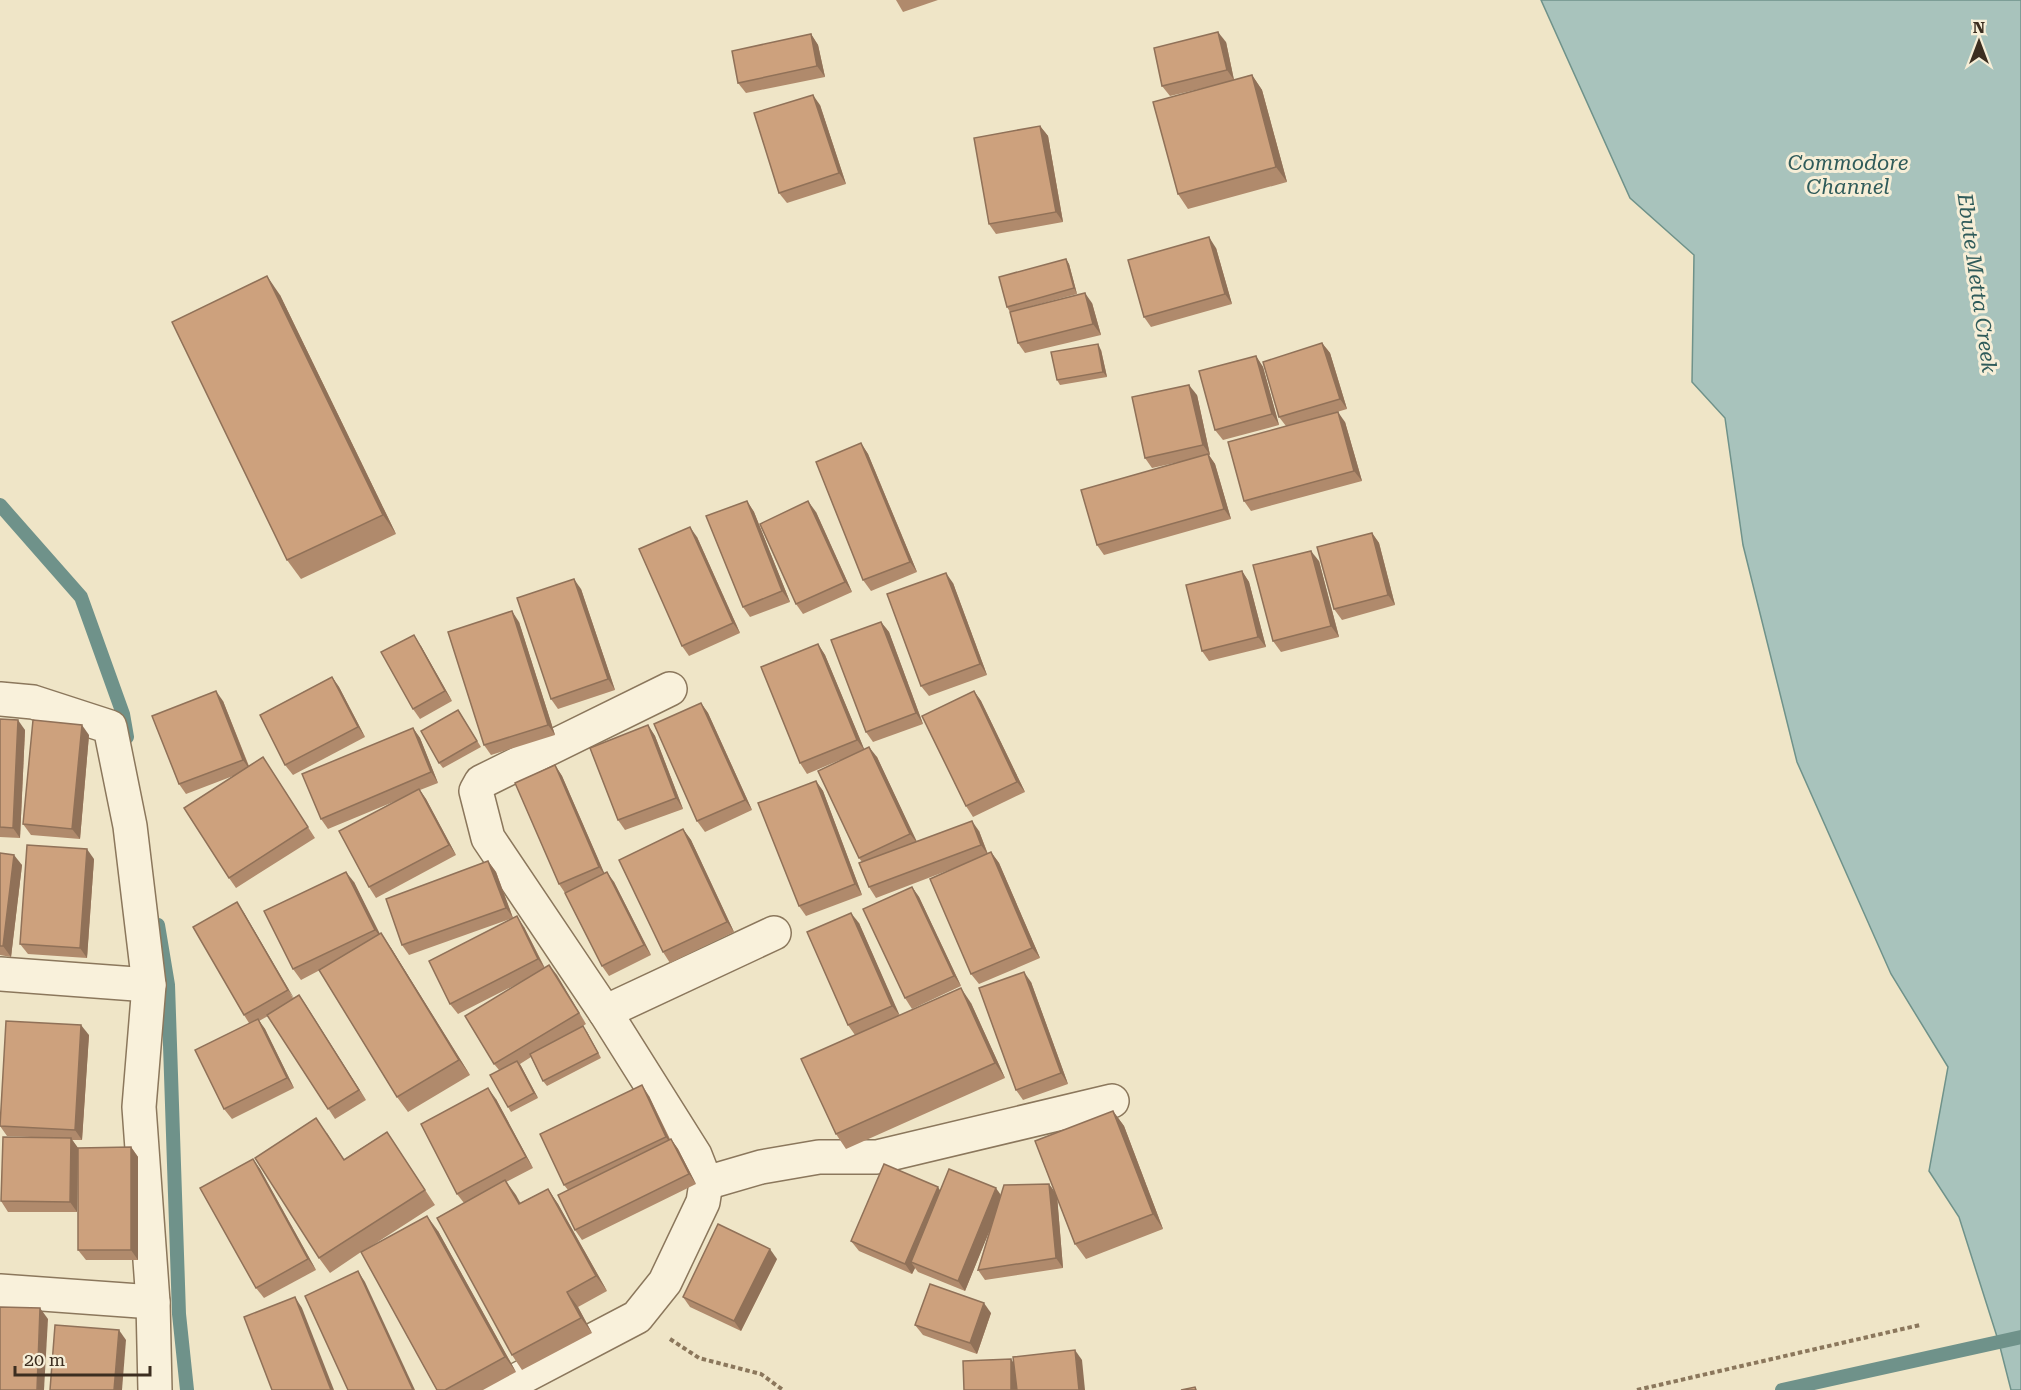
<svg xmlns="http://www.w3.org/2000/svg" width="2021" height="1390" viewBox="0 0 2021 1390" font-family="'Roboto Serif',serif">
<rect width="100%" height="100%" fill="#efe5c7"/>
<path fill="#a8c3bc" stroke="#6f928a" stroke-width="1.5" d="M1541,0h480v1390h-10l-12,-47 -40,-126 -30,-46 19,-104 -57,-93 -94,-212 -54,-217 -18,-127 -33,-36 2,-127 -64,-57z"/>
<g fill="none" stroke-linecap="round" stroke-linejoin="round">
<g stroke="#6f928a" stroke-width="14">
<path d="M0,505l81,92 42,117 4,23"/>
<path d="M158,925l10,60 11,329 8,76"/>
<path d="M1782,1390l239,-53"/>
</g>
<defs>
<g id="minor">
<path d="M0,699l33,3 77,25 20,99 19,159 -10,122 14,195 2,88"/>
<path d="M0,974l149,11"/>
<path d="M605,1012l169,-79"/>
<path d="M706,1183l55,-16 58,-10h58l235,-56"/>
<path d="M0,1291l153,11"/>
<path d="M498,1390l139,-73 28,-35 38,-80 3,-19 -11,-28 -90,-143 -117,-174 -12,-47 5,-9 189,-93"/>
</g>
</defs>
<use href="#minor" stroke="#8b775c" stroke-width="36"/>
<g stroke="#8b775c" stroke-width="4" stroke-dasharray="4.5 3" stroke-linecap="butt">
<path d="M670,1339l29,19 62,16 22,16"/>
<path d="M1637,1390l283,-65"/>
</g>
<use href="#minor" stroke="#f9f1db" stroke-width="33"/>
</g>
<g fill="#b08a6c">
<path d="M896,0h42l-35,12z"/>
<path d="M811,34l7,11 7,32 -79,16 -8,-10z"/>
<path d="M1226,42l8,38 18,-5 10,15 25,92 -99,27 -10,-15 34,-108 -42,10 -8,-10z"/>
<path d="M820,105l26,79 -59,19 -8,-10z"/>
<path d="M1040,126l8,10 15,86 -67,12 -7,-10z"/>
<path d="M1216,248l16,56 -81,23 -7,-10z"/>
<path d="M1066,259l3,5 8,30 -63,17 78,-8 9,32 -76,18 -7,-10 -8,-31 -3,-5z"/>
<path d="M280,295l116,239 -95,45 -14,-19z"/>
<path d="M1322,343l8,10 17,56 -27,8 25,5 17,59 -111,30 -7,-10 42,-75 -7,-9z"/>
<path d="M1101,350l6,27 -47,8 -3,-5z"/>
<path d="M1256,356l7,11 16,58 -56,15 -8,-10z"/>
<path d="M1197,395l13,60h-1l6,9 16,55 -127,36 -7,-10 82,-83 -27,6 -7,-10z"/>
<path d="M861,443l7,11 49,118 -46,19 -8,-11z"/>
<path d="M747,501l7,11 36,90 -40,15 -7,-10z"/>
<path d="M816,512l36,80 -49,22 -7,-10z"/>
<path d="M1372,533l7,10 16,62 -53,15 -8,-11z"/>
<path d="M697,537l43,96 -51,23 -7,-10z"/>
<path d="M1319,561l20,76 -58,15 -8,-11z"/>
<path d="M1242,571l7,11 17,65 -57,14 -7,-10z"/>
<path d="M953,583l34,92 -58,21 -8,-10z"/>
<path d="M581,589l34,101 -57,19 -7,-10z"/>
<path d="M519,622l36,113 -64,20 -7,-10z"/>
<path d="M881,622l8,10 34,92 -50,18 -7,-10z"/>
<path d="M818,644l7,11 39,94 13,8 39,84 63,-10 9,23 3,-2 8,11 41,95 -61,26 -8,-10 -14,-107 -81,31 -7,-11 -7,-25 -3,-4 -19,-98 -33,14 -7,-11z"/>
<path d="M421,646l31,55 -32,18 -7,-10z"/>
<path d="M332,677l7,10 26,50 -72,38 -8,-10z"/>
<path d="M974,691l7,10 44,91 -52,25 -7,-11z"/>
<path d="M223,701l26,65 21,2 45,70 -79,50 -7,-10 4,-102 -47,18 -7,-10z"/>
<path d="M701,703l7,10 44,97 -47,22 -8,-11z"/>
<path d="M458,710l23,37 -38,21 -4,-5z"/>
<path d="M0,719l25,11 -5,108 -20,-1z"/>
<path d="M648,725l7,11 28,73 -58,21 -7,-10z"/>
<path d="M413,728l7,10 18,45 -18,7 6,9 30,56 -80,43 -7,-11 29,-87 -70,29 -7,-10z"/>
<path d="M89,735l-9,104 -49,-4 -8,-11z"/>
<path d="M555,765l7,11 42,97 10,9 37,73 -42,21 -7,-10 -37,-73 -6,-9z"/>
<path d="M816,781l7,10 39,104 -56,21 -7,-10z"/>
<path d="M683,829l8,11 43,92 -64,31 -7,-11z"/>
<path d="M0,853l22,12 -11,92 -11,-2z"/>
<path d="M94,859l-7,99 -59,-4 -8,-10z"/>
<path d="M488,861l8,11 17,46 -104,37 -7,-10z"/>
<path d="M354,882l25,52 12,14 79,127 -62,37 -11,-15 -77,-127 -19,10 -8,-11z"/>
<path d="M912,887l7,10 42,89 -49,23 -7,-11z"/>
<path d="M244,913l49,85 6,-3 67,105 -31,19 -67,-103 -9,5 6,8 29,59 -62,31 -8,-10 25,-86 -5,-8z"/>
<path d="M859,923l40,92 72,-12 34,75 -159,71 -10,-15 19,-99 -7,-10z"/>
<path d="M524,927l21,41 4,-3 37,59 -14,9 15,-1 14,26 -54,28 -4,-5 -12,-24 -11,7 18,34 -27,14 -3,-5 -9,-37 -5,-6 31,-84 -67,34 -8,-10z"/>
<path d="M1031,982l37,102 -45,16 -7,-10z"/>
<path d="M89,1035l-7,105h-10l6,8 -1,64h-69l-7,-11 30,-64 -24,-1 -7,-10v-7z"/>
<path d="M649,1096l21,43h1l7,10 18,35 -114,56 -7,-10 -7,-40 -4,-5z"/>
<path d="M496,1099l37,69 -27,14 14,21 28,-14 10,15 49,87 -29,16 14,26 -70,37 -10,-15 -48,-152 -7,-9z"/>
<path d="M1113,1111l11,15 39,103 -77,30 -11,-15 -18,-47 6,71 -78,12 -7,-10 12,-41 -25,62 -47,-19 -3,-4 -3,6 -53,-23 -8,-10 89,-51 61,5 48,-11 6,9z"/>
<path d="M387,1132l48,73 -65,42 68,-16 78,141 -33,18h-46l-76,-138 -31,21 -11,-15 8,-125 17,26z"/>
<path d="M131,1147l7,10v103h-52l-8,-10z"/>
<path d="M253,1159l7,10 56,101 -52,28 -8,-10z"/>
<path d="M777,1259l-36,72 -51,-24 -7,-10z"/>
<path d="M991,1313l-14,41 -54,-19 -8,-10z"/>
</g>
<g fill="#907158">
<path d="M1218,32l8,10 8,38 -7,-10z"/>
<path d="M811,34l7,11 7,32 -8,-11z"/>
<path d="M1252,75l10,15 25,92 -11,-15z"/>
<path d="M813,95l7,10 26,79 -7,-11z"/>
<path d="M1040,126l8,10 15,86 -7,-10z"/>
<path d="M1209,237l7,11 16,56 -7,-10z"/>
<path d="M1066,259l3,5 8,30 -3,-6z"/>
<path d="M267,276l13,19 116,239 -13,-19z"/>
<path d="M1085,293l7,10 9,32 -8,-11z"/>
<path d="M1322,343l8,10 17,56 -7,-10z"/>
<path d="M1098,344l3,6 6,27 -4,-5z"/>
<path d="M1256,356l7,11 16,58 -7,-11z"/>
<path d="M1189,385l8,10 13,60 -7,-10z"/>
<path d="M1338,412l7,10 17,59 -8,-10z"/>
<path d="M861,443l7,11 49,118 -7,-10z"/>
<path d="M1208,454l7,10 16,55 -7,-10z"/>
<path d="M747,501l7,11 36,90 -8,-11z"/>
<path d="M808,501l8,11 36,80 -7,-10z"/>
<path d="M690,527l7,10 43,96 -7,-10z"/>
<path d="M1372,533l7,10 16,62 -7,-10z"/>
<path d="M1311,551l8,10 20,76 -8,-11z"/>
<path d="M1242,571l7,11 17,65 -8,-10z"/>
<path d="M946,573l7,10 34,92 -7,-11z"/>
<path d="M574,579l7,10 34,101 -7,-11z"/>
<path d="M512,611l7,11 36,113 -7,-10z"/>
<path d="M881,622l8,10 34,92 -7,-11z"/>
<path d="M414,635l7,11 31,55 -7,-10z"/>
<path d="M818,644l7,11 40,96 -8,-11z"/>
<path d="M332,677l7,10 26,50 -7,-10z"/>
<path d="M216,691l7,10 27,69 -7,-10z"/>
<path d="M974,691l7,10 44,91 -8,-10z"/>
<path d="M701,703l7,10 44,97 -7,-10z"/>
<path d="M18,720l7,10 -5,108 -7,-10z"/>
<path d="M82,725l7,10 -9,104 -8,-10z"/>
<path d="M648,725l7,11 28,73 -7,-11z"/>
<path d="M413,728l7,10 18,45 -7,-11z"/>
<path d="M869,747l8,10 41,87 -8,-10z"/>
<path d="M555,765l7,11 44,101 -7,-10z"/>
<path d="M816,781l7,10 39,104 -7,-11z"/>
<path d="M419,789l7,10 30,56 -7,-10z"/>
<path d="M972,821l7,10 9,24 -7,-10z"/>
<path d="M683,829l8,11 43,92 -7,-10z"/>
<path d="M87,849l7,10 -7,99 -7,-10z"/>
<path d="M991,852l8,11 41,95 -8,-10z"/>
<path d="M14,855l8,10 -11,92 -8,-11z"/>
<path d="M488,861l8,11 17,46 -7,-10z"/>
<path d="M346,872l8,10 29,58 -8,-10z"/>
<path d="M607,872l7,10 37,73 -7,-10z"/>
<path d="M912,887l7,10 42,89 -7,-10z"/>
<path d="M237,902l7,11 51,87 -7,-10z"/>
<path d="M851,913l8,10 41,93 -8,-10z"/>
<path d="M517,916l7,11 21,42 -7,-10z"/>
<path d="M381,933l10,15 79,127 -11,-15z"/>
<path d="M549,965l8,10 29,49 -7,-11z"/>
<path d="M1024,972l7,10 37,102 -7,-11z"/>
<path d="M961,988l10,15 34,75 -10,-15z"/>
<path d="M299,995l7,10 60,95 -7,-10z"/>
<path d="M258,1019l7,10 29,59 -7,-10z"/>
<path d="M81,1025l8,10 -7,105 -7,-10z"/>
<path d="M583,1026l4,6 14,26 -3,-5z"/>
<path d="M517,1061l4,5 17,32 -4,-5z"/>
<path d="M642,1085l7,11 24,51 -7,-10z"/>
<path d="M488,1088l8,11 37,69 -7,-11z"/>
<path d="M1113,1111l11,15 39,103 -10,-15z"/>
<path d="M71,1138l7,10 -1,64 -7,-10z"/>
<path d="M671,1139l7,10 18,35 -7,-10z"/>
<path d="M131,1147l7,10v103l-7,-10z"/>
<path d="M253,1159l7,10 56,101 -8,-11z"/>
<path d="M505,1180l11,15 13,24 -10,-15z"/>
<path d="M1049,1184l8,11 6,73 -7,-10z"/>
<path d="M938,1187l7,11 -34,64 4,6 -3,6 -7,-10z"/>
<path d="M996,1188l7,10 -38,93 -7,-10z"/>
<path d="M548,1189l10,15 49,87 -11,-15z"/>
<path d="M427,1216l11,15 78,141 -11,-15z"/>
<path d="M770,1249l7,10 -36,72 -7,-10z"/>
<path d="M358,1271l7,11 50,108h-2z"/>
<path d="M567,1292l11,15 14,26 -11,-15z"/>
<path d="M295,1297l7,11 32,82h-3z"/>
<path d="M984,1303l7,10 -14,41 -7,-11z"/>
<path d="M40,1308l8,11 -4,71h-7z"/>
<path d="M119,1330l7,10 -4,50h-8z"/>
<path d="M1075,1350l7,10 3,30h-6z"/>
<path d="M1011,1359l7,10v21h-7z"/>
</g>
<g fill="#cda17d" stroke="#907158" stroke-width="1.5">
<path d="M1218,32l9,38 -65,16 -8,-38z"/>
<path d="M811,34l6,32 -79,17 -6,-32z"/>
<path d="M1252,75l24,92 -98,27 -25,-92z"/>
<path d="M813,95l26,78 -60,20 -25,-80z"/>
<path d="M1040,126l16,86 -67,12 -15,-86z"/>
<path d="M1209,237l16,57 -81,23 -16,-57z"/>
<path d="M1066,259l8,29 -67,19 -8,-30z"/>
<path d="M267,276l116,239 -96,45 -115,-238z"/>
<path d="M1085,293l8,31 -75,19 -8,-31z"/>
<path d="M1322,343l18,56 -61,18 -16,-55z"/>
<path d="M1098,344l5,28 -46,8 -6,-28z"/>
<path d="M1256,356l16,58 -57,16 -16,-59z"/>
<path d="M1189,385l14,60 -58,13 -13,-61z"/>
<path d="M1338,412l16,59 -110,30 -16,-59z"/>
<path d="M861,443l49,119 -47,18 -47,-118z"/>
<path d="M1208,454l16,55 -127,36 -16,-55z"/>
<path d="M747,501l35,90 -39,16 -37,-91z"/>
<path d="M808,501l37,81 -49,22 -36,-80z"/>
<path d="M690,527l43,96 -51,23 -43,-97z"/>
<path d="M1372,533l16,62 -54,14 -17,-62z"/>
<path d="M1311,551l20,75 -58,15 -20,-76z"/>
<path d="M1242,571l16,66 -56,14 -16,-66z"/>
<path d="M946,573l34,91 -59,22 -34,-92z"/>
<path d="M574,579l34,100 -57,20 -34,-101z"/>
<path d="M512,611l36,114 -64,20 -36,-113z"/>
<path d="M881,622l35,91 -50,19 -35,-92z"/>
<path d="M414,635l31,56 -32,18 -32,-57z"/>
<path d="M818,644l39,96 -57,23 -39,-96z"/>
<path d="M332,677l26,50 -73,38 -25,-50z"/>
<path d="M216,691l27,69 -64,24 -27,-68z"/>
<path d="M974,691l43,91 -51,24 -44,-90z"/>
<path d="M701,703l44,97 -48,21 -43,-97z"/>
<path d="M458,710l19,31 -38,22 -18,-32z"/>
<path d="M0,719l18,1 -5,108 -13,-1z"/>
<path d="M33,720l49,5 -10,104 -49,-5z"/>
<path d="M648,725l28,73 -58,22 -28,-72z"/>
<path d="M413,728l18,44 -110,47 -19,-45z"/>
<path d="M869,747l41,87 -51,24 -41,-87z"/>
<path d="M263,757l45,70 -79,51 -45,-70z"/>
<path d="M555,765l44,102 -40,17 -44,-101z"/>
<path d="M816,781l39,103 -56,22 -41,-103z"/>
<path d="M419,789l30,56 -80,42 -30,-56z"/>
<path d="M972,821l9,24 -112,42 -10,-24z"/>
<path d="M683,829l44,93 -64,30 -44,-92z"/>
<path d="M27,845l60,4 -7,99 -60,-4z"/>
<path d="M991,852l41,96 -61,26 -41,-95z"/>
<path d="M0,853l14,2 -11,91h-3z"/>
<path d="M488,861l18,47 -104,37 -16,-46z"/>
<path d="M346,872l29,58 -82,39 -29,-58z"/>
<path d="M607,872l37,73 -42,21 -37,-73z"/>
<path d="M912,887l42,89 -49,22 -42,-89z"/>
<path d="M237,902l51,88 -44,25 -51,-88z"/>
<path d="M851,913l41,93 -44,19 -41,-93z"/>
<path d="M517,916l21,43 -88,45 -21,-43z"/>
<path d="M381,933l78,127 -62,37 -78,-127z"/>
<path d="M549,965l30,48 -85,51 -29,-48z"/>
<path d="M1024,972l37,101 -45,17 -37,-102z"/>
<path d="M961,988l34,75 -159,71 -35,-75z"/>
<path d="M299,995l60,95 -31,19 -61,-94z"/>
<path d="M258,1019l29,59 -63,31 -29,-59z"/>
<path d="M6,1021l75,4 -6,105 -75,-4z"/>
<path d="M583,1026l15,27 -55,28 -13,-27z"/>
<path d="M517,1061l17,32 -26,14 -18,-32z"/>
<path d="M642,1085l24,52 -102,48 -24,-51z"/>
<path d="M488,1088l38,69 -69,37 -36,-70z"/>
<path d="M1113,1111l40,103 -78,30 -40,-103z"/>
<path d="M316,1118l28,42 43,-28 38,58 -106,68 -64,-100z"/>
<path d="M3,1137l68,1 -1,64 -69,-1z"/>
<path d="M671,1139l18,35 -114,56 -17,-35z"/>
<path d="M131,1147v103h-53v-102z"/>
<path d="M253,1159l55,100 -52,29 -56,-100z"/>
<path d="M884,1164l54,23 -33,77 -54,-23z"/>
<path d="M949,1169l47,19 -38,93 -47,-19z"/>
<path d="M505,1180l14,24 29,-15 48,87 -29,16 14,26 -69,37 -75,-137z"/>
<path d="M1049,1184l7,74 -78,12 26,-85z"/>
<path d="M427,1216l78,141 -60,33h-8l-76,-138z"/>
<path d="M718,1224l52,25 -36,72 -51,-24z"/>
<path d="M358,1271l55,119h-65l-43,-94z"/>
<path d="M930,1284l54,19 -14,40 -55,-18z"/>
<path d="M295,1297l36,93h-59l-28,-73z"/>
<path d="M0,1307l40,1 -3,82h-37z"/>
<path d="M55,1325l64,5 -5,60h-64z"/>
<path d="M1075,1350l4,40h-62l-4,-33z"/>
<path d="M1011,1359v31h-47l-1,-29z"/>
<path d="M1195,1387l1,3h-15z"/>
</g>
<g text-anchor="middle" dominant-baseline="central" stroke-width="6" stroke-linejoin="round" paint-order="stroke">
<g font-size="21" font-style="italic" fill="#2f5b5a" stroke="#f6eed7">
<text x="1848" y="163">Commodore<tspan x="1848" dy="24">Channel</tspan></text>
<text transform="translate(1977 283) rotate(82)">Ebute Metta Creek</text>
</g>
</g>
<g transform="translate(1979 42)" stroke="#f6eed7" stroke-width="4.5" paint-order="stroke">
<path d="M0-4.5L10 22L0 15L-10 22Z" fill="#3c2e20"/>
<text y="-9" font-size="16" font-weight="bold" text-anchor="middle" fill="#3c2e20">N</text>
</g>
<path d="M15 1366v9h135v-9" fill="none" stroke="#3c2e20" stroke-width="3"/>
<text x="24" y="1366" font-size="18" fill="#3c2e20" stroke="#f6eed7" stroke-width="4.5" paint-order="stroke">20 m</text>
</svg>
